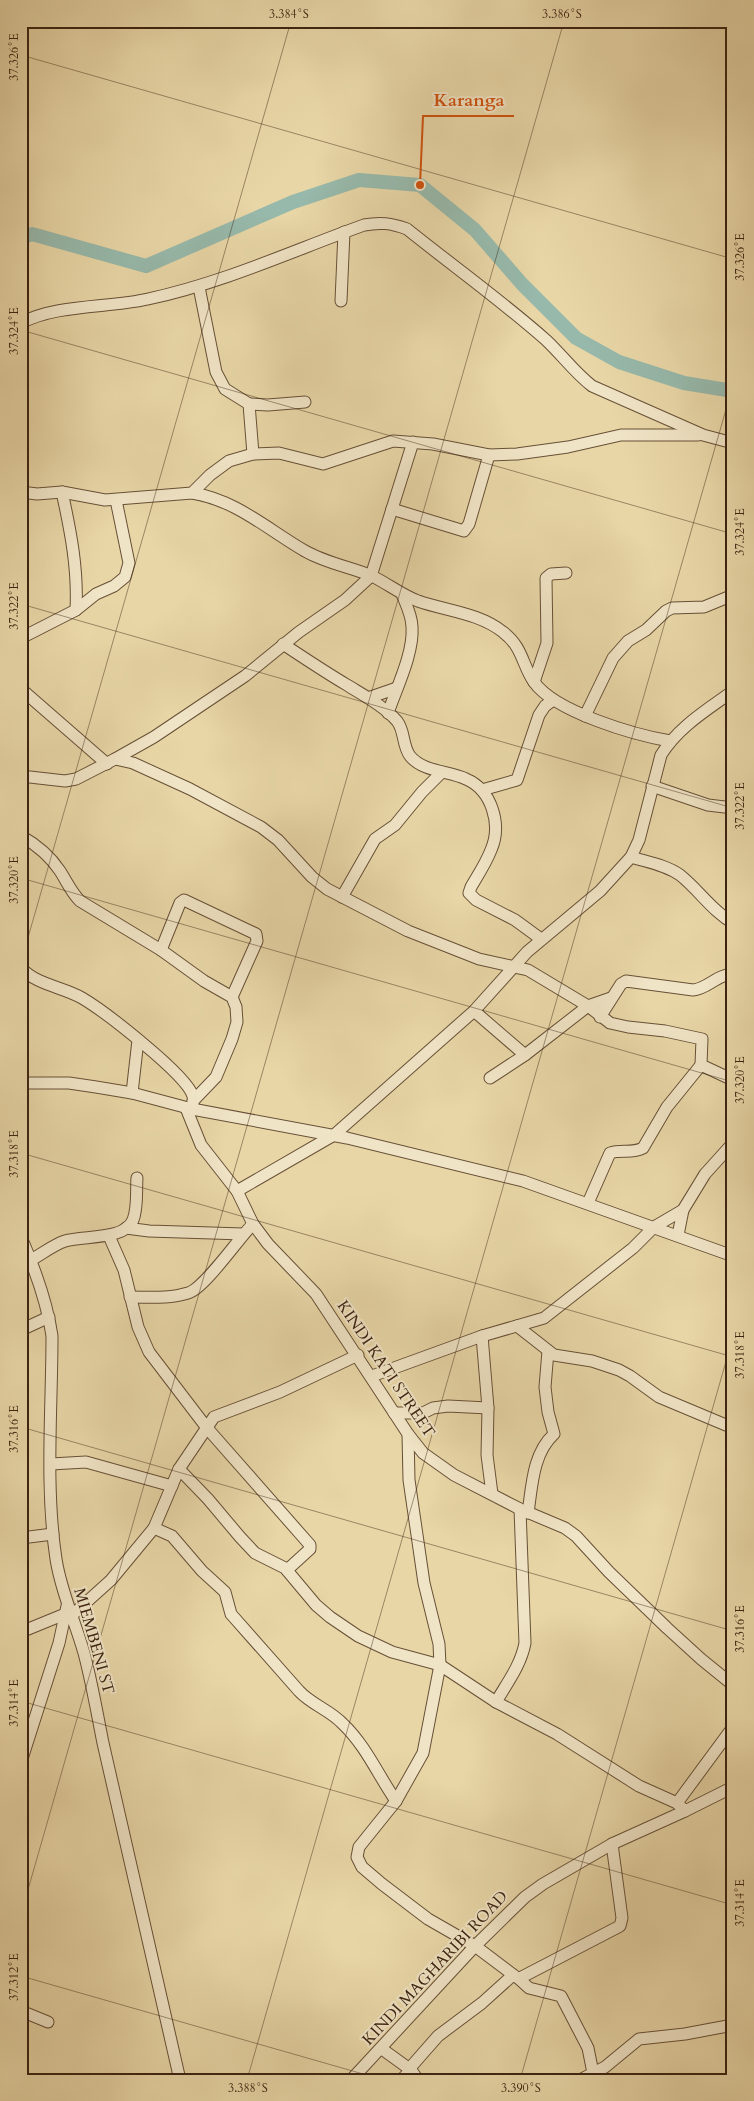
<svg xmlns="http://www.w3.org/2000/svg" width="754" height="2101" viewBox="0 0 754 2101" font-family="Cardo,serif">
<rect width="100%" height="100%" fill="#e8d6a7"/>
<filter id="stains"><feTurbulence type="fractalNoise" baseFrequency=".004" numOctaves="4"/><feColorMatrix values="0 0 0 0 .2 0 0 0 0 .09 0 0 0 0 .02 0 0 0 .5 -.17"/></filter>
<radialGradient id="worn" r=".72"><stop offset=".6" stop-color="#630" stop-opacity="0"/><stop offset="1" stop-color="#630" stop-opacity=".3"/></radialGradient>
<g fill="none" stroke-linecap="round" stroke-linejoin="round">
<path stroke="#97b9ab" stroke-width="14" d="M21,238l11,-4 114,32 147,-64 66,-22 61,5 55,45 47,54 54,54 43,24 65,21 49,8"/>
<defs>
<g id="minor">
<path d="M199,287l17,85 9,17 24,15 4,50"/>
<path d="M341,301l3,-69"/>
<path d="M21,323c36,-19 88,-15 127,-24 75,-16 144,-48 216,-74 16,-3 27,-2 43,4 46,37 95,72 139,111 16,15 29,33 46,46l111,49 30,8"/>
<path d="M249,404l19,1 37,-3"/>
<path d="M21,492l16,2 25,-2 43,8 87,-7 18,-18 19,-14 24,-7 26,-1 44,11 70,-23 40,3 56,11 28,-1 51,-7 53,-12h77"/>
<path d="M62,492c9,41 16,77 14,118"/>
<path d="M192,493c44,7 75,36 113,58 21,12 45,16 67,25 16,8 30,19 46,25 29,10 61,12 85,31 20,15 19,33 31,50 21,30 101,53 136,59"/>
<path d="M392,509l72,22 5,-7 20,-69"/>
<path d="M21,638l55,-28 20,-16 18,-8 11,-9 4,-14 -13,-63"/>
<path d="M283,644c21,14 42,28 64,41 16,10 37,21 50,36 8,10 5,24 13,35 13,16 39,15 56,23 26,11 36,46 25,71 -5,13 -13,25 -20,37l-2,6 7,7 39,20 26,19"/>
<path d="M534,682l13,-39 -1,-65 5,-4 15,-1"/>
<path d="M21,689l86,75"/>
<path d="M368,698l29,-10"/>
<path d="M388,713c8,-24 26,-60 24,-86 0,-11 -6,-23 -10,-33"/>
<path d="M585,716l28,-58 15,-17 18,-11 20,-19 6,-3 32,-1 29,-12"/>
<path d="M115,759l39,-22 91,-61 54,-44 46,-32 26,-24 42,-134"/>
<path d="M21,776l44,5 11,-2 39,-20 18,4 57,26 71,38 17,13 34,37 15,12 81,42 71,28 49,11 60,36 22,17 18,4 37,4 37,8 -1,26 32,15"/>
<path d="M652,786l56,19 25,3"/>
<path d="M482,790l35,-10 22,-65 6,-9 8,-6"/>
<path d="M21,836c16,9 29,20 39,35 7,11 11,21 20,30l81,49 43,31 28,16 4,10 1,15 -5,17 -16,38 -23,24"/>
<path d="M631,857c16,5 35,8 49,18 19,15 32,36 53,48"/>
<path d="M342,897l33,-58 20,-14 27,-33 20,-20"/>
<path d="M161,950l19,-47 4,-3 72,34 1,7 -25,56"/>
<path d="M21,968c16,17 42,19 61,30 22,13 104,76 111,98 1,4 0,8 -1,12"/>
<path d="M474,1011l51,44"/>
<path d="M600,1017l21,-33 5,-3 67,9c15,-1 25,-17 40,-15"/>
<path d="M490,1078l35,-23 63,-49 23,-8"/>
<path d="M21,1083h48l27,4 36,6 60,16 155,29 176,43 210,75"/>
<path d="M132,1093l6,-53"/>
<path d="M186,1108l15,37 36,46 16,33 15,20 48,50 92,140 15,19 31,22 66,34 45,19 11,8 33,36 58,56 34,31 32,26"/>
<path d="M237,1191l97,-56 140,-124 53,-59 73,-61 31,-34 8,-17 22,-85c17,-28 46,-45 72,-64"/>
<path d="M588,1203l22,-50c11,-4 22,1 33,-5l24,-41 34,-42"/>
<path d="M126,1228l23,3 94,3"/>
<path d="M678,1235l5,-25"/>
<path d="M109,1236l15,34 14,57 11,25 58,76 103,117v4l-23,21"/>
<path d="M21,1237c14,32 26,64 31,99 0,73 -7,150 4,223 5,33 19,62 28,94 8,30 13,60 19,90l77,337"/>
<path d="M31,1260c11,-6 22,-15 34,-19 18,-6 59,0 68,-21 5,-12 3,-29 4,-42"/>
<path d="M130,1297c19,0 39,2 58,-4 16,-4 50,-54 65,-69"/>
<path d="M517,1326l37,29 38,6 27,9 11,6 29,21 74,31"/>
<path d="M21,1330l28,-13"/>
<path d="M482,1336l6,72 -1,47 5,39"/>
<path d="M372,1376l110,-40 62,-18 89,-70 21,-21 29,-17 22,-36 28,-31"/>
<path d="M394,1413h29l10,-5 15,-2 40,2"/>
<path d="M408,1434l1,46 15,103 15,61 1,21 -17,88 -27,48 -37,46 -2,10 5,10 20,17 46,35 47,27 41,31 4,1 100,-52 2,-8 -10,-74"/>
<path d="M51,1464l35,-2 86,24"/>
<path d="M179,1469l29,30 32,38 15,16 30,15 31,37 14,12 28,19 34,16 48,13 56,37 61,32 82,52 38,17 8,8"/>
<path d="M528,1513c4,-28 5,-60 26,-79l-6,-22 -3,-25 3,-36"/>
<path d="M154,1528l18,8 30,35 23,21 6,22 68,77c13,14 31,19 44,33 23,22 35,51 53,77"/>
<path d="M21,1538l32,-4"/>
<path d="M71,1616l40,-36 43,-52 25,-59 35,-52 66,-25 78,-37"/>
<path d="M21,1632l44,-18"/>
<path d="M496,1702c11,-19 25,-37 29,-59l-5,-134"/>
<path d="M21,1762l38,-119 8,-37"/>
<path d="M677,1803l56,-76"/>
<path d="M518,1978l11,10 32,8 27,52 5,25"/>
<path d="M21,2011l27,11"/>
<path d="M382,2049l29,21 7,10"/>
<path d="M409,2069l29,-33 44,-33 31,-28"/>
<path d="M351,2080l124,-134 50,-49 18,-13 69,-40 73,-33 48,-24"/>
<path d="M401,2080l10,-10"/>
<path d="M580,2080l25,-13 34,-28 46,-5 48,-9"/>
</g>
</defs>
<use href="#minor" stroke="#675036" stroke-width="13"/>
<use href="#minor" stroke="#f0e4c6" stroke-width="11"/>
</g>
<path fill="none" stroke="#3c2311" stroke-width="1" stroke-opacity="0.45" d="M21,55l712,204M21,330l712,204M21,604l712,204M21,878l712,204M21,962l270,-941M21,1153l712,204M21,1427l712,204M21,1701l712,204M21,1914l543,-1893M21,1976l363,104M247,2080l486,-1695M520,2080l213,-743"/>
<g text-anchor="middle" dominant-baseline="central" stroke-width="4" stroke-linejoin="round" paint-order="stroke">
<g font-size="16" fill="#3c2311" stroke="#f0e4c6">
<text transform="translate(386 1369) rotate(56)">KINDI KATI STREET</text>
<text transform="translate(94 1641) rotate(74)">MIEMBENI ST</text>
<text transform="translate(435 1968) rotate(-47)">KINDI MAGHARIBI ROAD</text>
</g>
</g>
<path fill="none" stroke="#ce510d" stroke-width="2" d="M420 185L423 116H514"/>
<circle fill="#ce510d" stroke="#f0e4c6" stroke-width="2" cx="420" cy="185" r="5"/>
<g font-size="18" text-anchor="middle" font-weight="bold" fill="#ce510d" stroke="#f0e4c6" stroke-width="4" stroke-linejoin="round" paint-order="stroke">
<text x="469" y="106">Karanga</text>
</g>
<rect width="754" height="2101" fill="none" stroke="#e8d6a7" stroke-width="55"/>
<rect x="28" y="28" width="698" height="2046" fill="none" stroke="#3c2311" stroke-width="2"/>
<g font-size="12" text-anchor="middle" fill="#3c2311">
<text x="289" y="18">3.384°S</text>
<text x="562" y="18">3.386°S</text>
<text transform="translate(14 57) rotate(-90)" y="4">37.326°E</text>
<text transform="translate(740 257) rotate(-90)" y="4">37.326°E</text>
<text transform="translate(14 331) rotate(-90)" y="4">37.324°E</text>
<text transform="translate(740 532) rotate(-90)" y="4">37.324°E</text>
<text transform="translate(14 606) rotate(-90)" y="4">37.322°E</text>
<text transform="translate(740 806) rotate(-90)" y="4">37.322°E</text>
<text transform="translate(14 880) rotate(-90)" y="4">37.320°E</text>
<text transform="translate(740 1080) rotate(-90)" y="4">37.320°E</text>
<text transform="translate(14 1154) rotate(-90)" y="4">37.318°E</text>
<text transform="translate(740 1355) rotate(-90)" y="4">37.318°E</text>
<text transform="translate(14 1429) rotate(-90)" y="4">37.316°E</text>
<text transform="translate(740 1629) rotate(-90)" y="4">37.316°E</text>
<text transform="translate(14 1703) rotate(-90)" y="4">37.314°E</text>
<text transform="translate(740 1903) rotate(-90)" y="4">37.314°E</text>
<text transform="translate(14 1977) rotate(-90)" y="4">37.312°E</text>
<text x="248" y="2092">3.388°S</text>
<text x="521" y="2092">3.390°S</text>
</g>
<rect width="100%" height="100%" filter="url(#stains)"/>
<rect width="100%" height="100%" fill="url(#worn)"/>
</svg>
